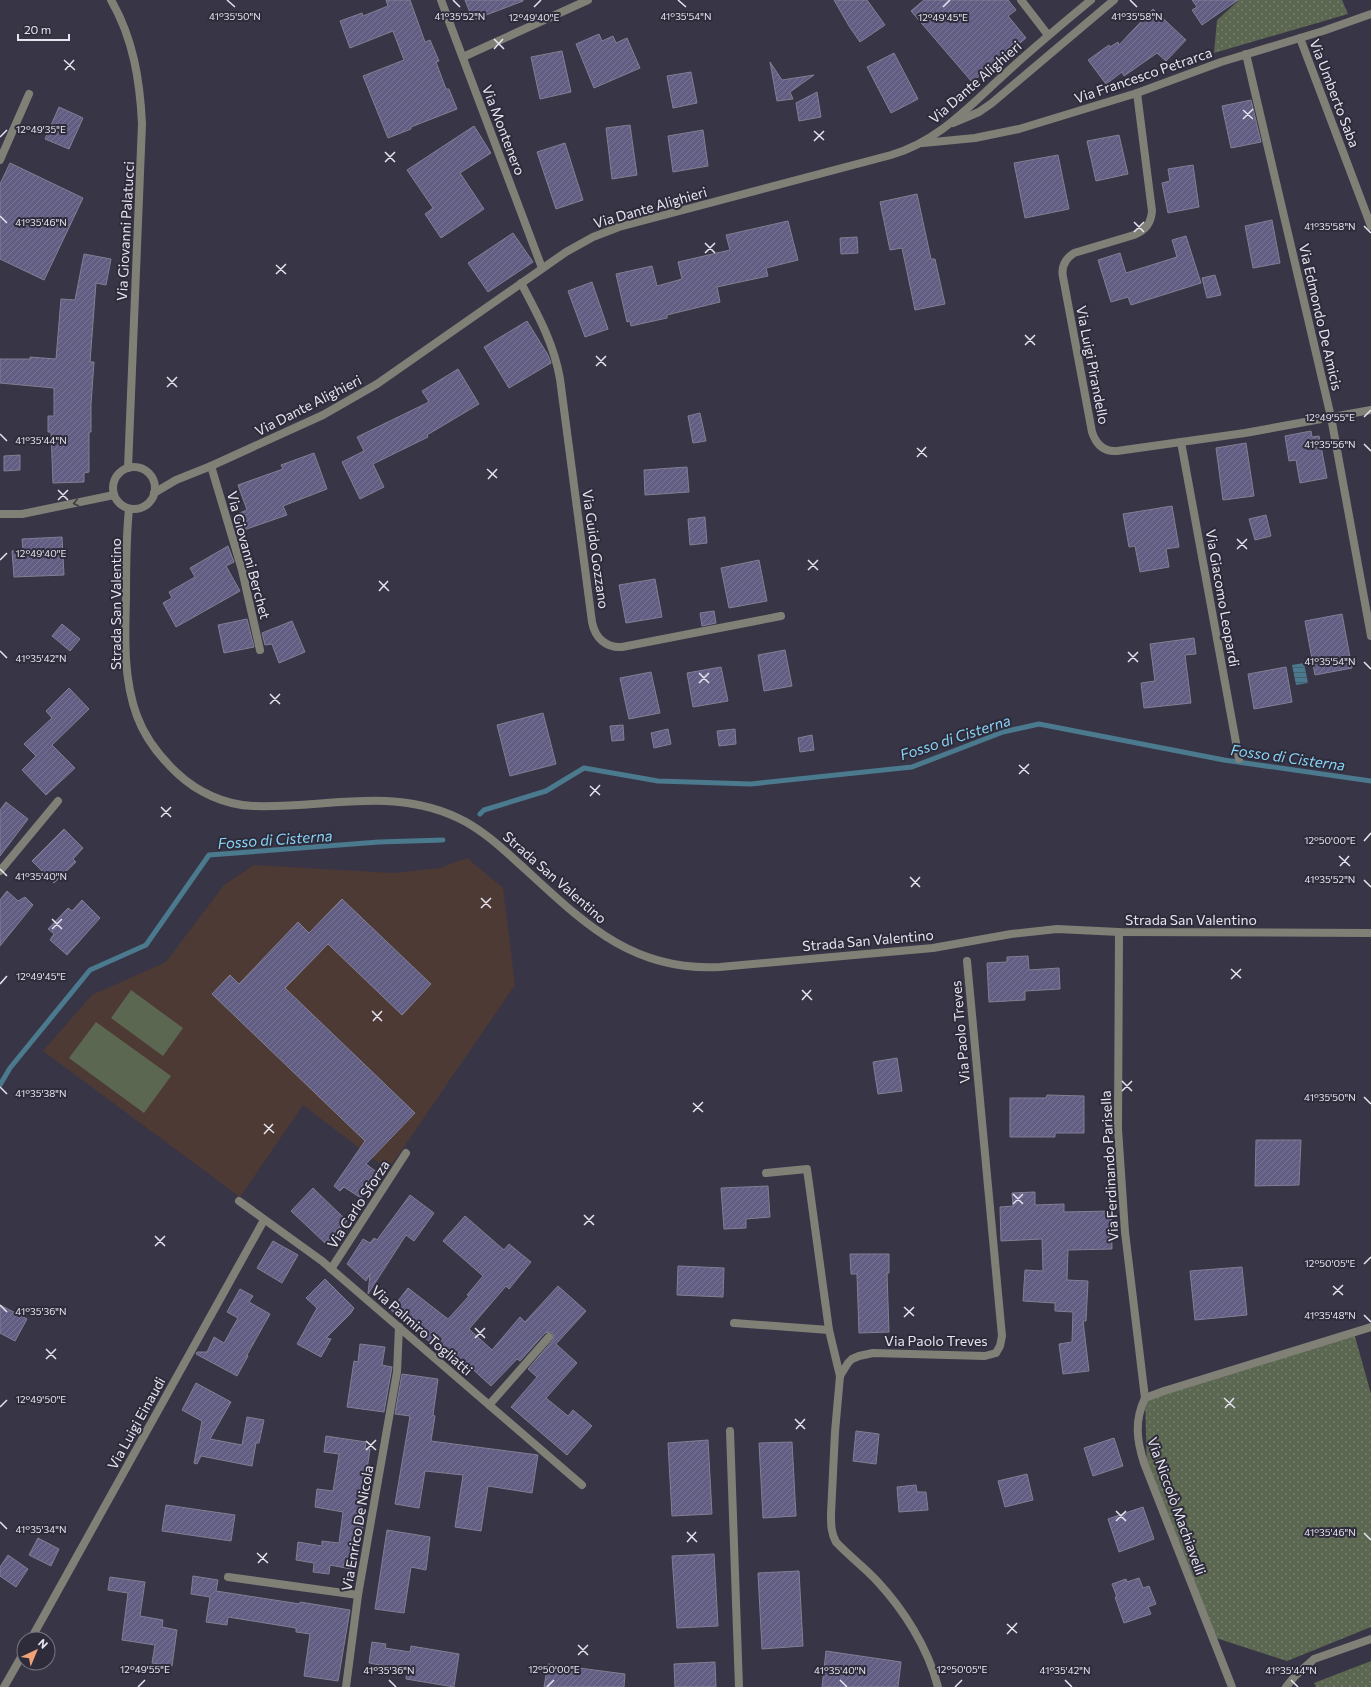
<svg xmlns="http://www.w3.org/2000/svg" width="1371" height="1687" viewBox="0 0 1371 1687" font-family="Commissioner,sans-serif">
<defs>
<pattern id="grass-dots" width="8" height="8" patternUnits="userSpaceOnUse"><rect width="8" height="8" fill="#5c6751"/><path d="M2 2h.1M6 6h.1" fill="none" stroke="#737d6a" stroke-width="1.8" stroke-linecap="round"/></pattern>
<pattern id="water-rules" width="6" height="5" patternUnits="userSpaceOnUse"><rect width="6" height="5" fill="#4b798d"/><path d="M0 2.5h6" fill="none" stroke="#48616e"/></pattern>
<pattern id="building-hatch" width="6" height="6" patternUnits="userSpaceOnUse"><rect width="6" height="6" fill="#625d82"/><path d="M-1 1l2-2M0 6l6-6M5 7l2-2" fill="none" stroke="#787494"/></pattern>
</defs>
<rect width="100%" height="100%" fill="#383546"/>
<path fill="#4e3a35" d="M467,858l36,30 12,97 -127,185 -85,-65 -63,92 -197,-146 49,-56 74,-33 58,-77 30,-20 139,8 47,-5z"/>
<g fill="url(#grass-dots)">
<path d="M1237,0h105l6,14 -134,39 3,-33 21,-19z"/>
<path d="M1354,1333l17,61v233l-84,34 -74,-24 -66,-167 -2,-72z"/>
<path d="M1371,1661v26h-55l-2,-4z"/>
</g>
<g fill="#5c6751">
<path d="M131,990l52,38 -20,28 -52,-38z"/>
<path d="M96,1022l75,54 -27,37 -75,-55z"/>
</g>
<path fill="url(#water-rules)" d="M1304,663l4,20 -12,2 -4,-20z"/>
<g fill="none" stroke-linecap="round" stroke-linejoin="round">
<g stroke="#4b798d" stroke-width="5">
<path d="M480,814l4,-4 62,-19 38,-23 74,13 93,3 161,-17 91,-35 36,-8 185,36 147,21"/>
<path d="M0,1085l10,-17 80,-98 56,-25 63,-90 170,-13 64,-2"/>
</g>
</g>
<g fill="url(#building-hatch)" stroke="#817f93">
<path d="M386,0h24l15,42 5,-2 9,21 -3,1 10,27h3l8,20 -46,18v2l-23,9 -25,-62 41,-16 -11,-29 -43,17 -10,-27 22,-8 1,3 25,-10z"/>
<path d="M465,0h58v1l-50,19z"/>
<path d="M834,0h33l18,25 -25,17 -11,-16z"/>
<path d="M924,0h84l8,10 -8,6 18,22 -54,44 -61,-71z"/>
<path d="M1192,0h46l-36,25 -10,-15 5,-3z"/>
<path d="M1153,9l33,31 -20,21 -9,-8 -33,23 -2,-4 -16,12 -18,-24 21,-15 1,2 8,-5 1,3z"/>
<path d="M599,34l3,7 11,-5 3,7 11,-5 13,30 -46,20 -18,-44z"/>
<path d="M562,51l9,41 -31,7 -9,-42z"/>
<path d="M894,53l24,46 -27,14 -24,-46z"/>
<path d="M770,62l12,18 32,-5 -24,17 3,7 -16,2z"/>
<path d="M691,72l6,31 -24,5 -6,-32z"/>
<path d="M817,92l4,25 -22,4 -3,-18z"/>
<path d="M1251,100l10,42 -30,6 -9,-42z"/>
<path d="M59,107l24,11 -14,31 -24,-10z"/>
<path d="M630,125l7,50 -25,4 -6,-51z"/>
<path d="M474,126l17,27 -31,20 24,36 -43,29 -16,-24 8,-6 -26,-38z"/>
<path d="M703,130l5,36 -35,6 -5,-36z"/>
<path d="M1119,135l9,39 -32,7 -9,-40z"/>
<path d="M565,143l18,57 -27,9 -19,-57z"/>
<path d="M1058,155l11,54 -44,9 -11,-55z"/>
<path d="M10,163l73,35 -39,82 -44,-21v-75z"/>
<path d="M1193,165l6,42 -31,6 -6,-30 8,-2 -2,-12z"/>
<path d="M917,194l14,65h4l10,45 -30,6 -13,-62 -12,2 -10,-48z"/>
<path d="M1272,220l8,43 -27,5 -8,-42z"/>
<path d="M788,221l10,39 -32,8 2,8 -51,11 3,15 -53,13v3l-36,8 -1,-5 -3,1 -11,-48 36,-8 5,20 25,-7 -4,-17 52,-12 -4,-15z"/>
<path d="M513,233l20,29 -45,30 -20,-29z"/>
<path d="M1186,236l15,47 -70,22 -3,-8 -17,5 -13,-42 22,-7 6,20 51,-16 -5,-17z"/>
<path d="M857,237l1,16 -17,1 -1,-16z"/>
<path d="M84,254l27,5 -5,26 -10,-2 -6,79h4l-3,42v28h-2v40l-5,1v9l-31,1 -2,-51h-3v-16h6v-28l-54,-5v-24h30v-2l26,2 5,-60 14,1z"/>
<path d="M1215,275l6,20 -14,3 -5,-20z"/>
<path d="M592,282l16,47 -23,8 -17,-46z"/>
<path d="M527,321l21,34 3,8 -42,25 -25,-41z"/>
<path d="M458,369l21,35 -52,31 1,2 -55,27 11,23 -24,12 -18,-37 22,-11 -7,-14 72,-35 -7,-11z"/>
<path d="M700,413l6,28 -13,2 -5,-27z"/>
<path d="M1311,431l1,6 7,-1 8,42 -27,5 -4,-23 -7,1 -4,-25z"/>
<path d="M1246,443l8,53 -31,4 -7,-52z"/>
<path d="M314,453l13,36 -44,17 4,9 -46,16 -6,-16 12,-5 -9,-25 45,-16 -2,-4z"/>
<path d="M20,455v15l-16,1v-15z"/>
<path d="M687,467l2,25 -44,3 -1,-25z"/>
<path d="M1172,506l7,41 -13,2 3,18 -29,5 -5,-26 -6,1 -6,-33z"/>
<path d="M1266,515l5,21 -16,4 -6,-21z"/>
<path d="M705,517l2,26 -17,2 -2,-26z"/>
<path d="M62,537l2,38 -50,2 -2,-26 11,-1 -1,-11z"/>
<path d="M228,546l6,16 -8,4 14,25 -64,36 -13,-24 9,-5 -3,-6 26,-15 -5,-9z"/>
<path d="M759,560l8,41 -38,7 -8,-40z"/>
<path d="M655,579l7,38 -36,6 -7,-38z"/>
<path d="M714,611l2,12 -14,3 -2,-13z"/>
<path d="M1342,614l10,54 -37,7 -10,-54z"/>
<path d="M247,619l7,28 -30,6 -6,-28z"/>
<path d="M292,621l13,31 -26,11 -7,-19 -7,1 -3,-12z"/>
<path d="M62,624l18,15 -10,12 -18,-15z"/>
<path d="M1194,638l2,16 -11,1 6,48 -47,5 -3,-25 14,-2 -5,-37z"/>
<path d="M785,650l7,36 -28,5 -6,-36z"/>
<path d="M721,667l7,34 -35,6 -6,-34z"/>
<path d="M1286,667l6,35 -38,7 -6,-35z"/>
<path d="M651,672l9,41 -31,6 -9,-41z"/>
<path d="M69,688l20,21 -37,36 23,23 -29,27 -24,-25 14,-14 -12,-12 28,-26 -6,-7z"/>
<path d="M543,713l13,51 -46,12 -13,-51z"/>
<path d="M623,725l1,15 -12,1 -2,-15z"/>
<path d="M668,729l3,15 -17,4 -3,-15z"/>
<path d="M735,729l1,15 -17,2 -2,-15z"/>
<path d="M812,735l2,15 -14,2 -2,-14z"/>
<path d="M6,802l22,17 -28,37v-46z"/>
<path d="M64,829l19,19 -10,11 3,3 -22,21 -22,-22z"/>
<path d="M7,891l11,10 7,-4 8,8 -33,41v-46z"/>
<path d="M342,899l89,85 -29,31 -74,-71 -43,44 130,125 -49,51 12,9 -17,25 -17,-11 -4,4 -6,-5 31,-45 -153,-147 18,-19 9,9 59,-62 11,11z"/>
<path d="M82,900l18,18 -33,37 -17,-15 4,-6 -6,-5 20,-21 4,3z"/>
<path d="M1028,956l1,14 30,-2 1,21 -35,2v9l-36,2 -2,-39 20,-1v-5z"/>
<path d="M897,1058l5,33 -24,3 -5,-32z"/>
<path d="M1047,1095l37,1v37h-29v4h-45v-39h36z"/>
<path d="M1256,1140h45l-2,45 -44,1z"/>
<path d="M768,1186l2,31 -24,2v9l-22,1 -3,-41z"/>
<path d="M313,1188l34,33 -21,23 -35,-33z"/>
<path d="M1035,1192v13l29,-1v8l47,-1 1,38 -44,1 -1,30 21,1 -2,40h-3l6,50 -26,3 -4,-30 13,-2 1,-30 -18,-1v-8l-32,-2 2,-31 18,1 -1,-32 -41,2 -1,-34 13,-1 -1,-13z"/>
<path d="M410,1195l24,18 -20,28 -8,-6 -38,59 2,-20 -4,7 -19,-17 16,-25 7,4 4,-5 3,2z"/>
<path d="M465,1216l39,34 5,-6 22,18 -22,27 -3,-3 -37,43 23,21 28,-33 5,5 33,-36 28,25 -30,33 21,19 -31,35 22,18 5,-6 19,16 -25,29 -56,-48 26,-30 -9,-8 25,-29 1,-4 -2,-3 -2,-1 -5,1 -25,28 -3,-2 -26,27 -25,-23 -7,7 -41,-39 -27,-21 17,-22 40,31 21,-23 -2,-1 16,-19 -40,-35z"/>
<path d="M273,1241l25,14 -16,28 -25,-15z"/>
<path d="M850,1254h39v19h-2l2,59 -30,1 -2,-59h-6z"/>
<path d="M678,1266l46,2 -1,29 -46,-2z"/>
<path d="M1242,1267l5,48 -52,5 -5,-49z"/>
<path d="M325,1279l29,29 -3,5 -25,25 5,1 -10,18 -24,-13 20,-36 -11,-10z"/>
<path d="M240,1289l13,7 -4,6 21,12 -23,41 1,1 -11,20 -41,-22 1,-2h10l7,-15 10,6 14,-25 -11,-6z"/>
<path d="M0,1305l27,14 -12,22 -15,-8z"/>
<path d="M360,1344l25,3 -3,18 10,2 -8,45 -37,-5 7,-46 4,1z"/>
<path d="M402,1374l36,5 -5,36 2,1 -4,25 107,14 -6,38 -44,-7 -7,45 -26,-4 8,-52 -38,-4 -6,37 -24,-4 15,-88 -15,-2z"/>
<path d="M196,1383l35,19 -21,37 32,6 5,-28 17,3 -5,23h-3l-4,23 -51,-10 -4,8 -3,-1 8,-42 -20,-11z"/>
<path d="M856,1431l23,3 -3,30 -23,-3z"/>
<path d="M326,1436l40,6 -1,7h5l-10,69h4l-2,14 -6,-1 -5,38 -21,-4 -1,9 -16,-2 1,-9 -18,-3 2,-18 24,4v-5l17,2 4,-31 -28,-5 2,-18 16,2 6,-37 -15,-2z"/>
<path d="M1114,1438l9,28 -30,10 -9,-28z"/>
<path d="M708,1440l4,74 -40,2 -4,-73z"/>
<path d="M792,1442l4,74 -33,2 -4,-75z"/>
<path d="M1027,1474l6,26 -28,7 -7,-26z"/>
<path d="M916,1485l1,7h9l2,18 -29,2 -2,-25z"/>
<path d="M166,1505l69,10 -4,26 -69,-10z"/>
<path d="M1143,1507l11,32 -35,13 -11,-33z"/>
<path d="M387,1530l43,7 -4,33 -15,-3 -7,46 -29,-4z"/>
<path d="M38,1538l21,11 -8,17 -22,-11z"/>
<path d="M714,1554l4,72 -41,2 -5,-72z"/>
<path d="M8,1555l20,14 -12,18 -16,-11v-9z"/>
<path d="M799,1571l4,75 -41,3 -4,-76z"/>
<path d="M193,1576l25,4 -2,11 84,13v-2l50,8 -12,71 -34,-5 6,-42 -14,-2v-4l-68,-11 -1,8 -21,-3 4,-25 -19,-3z"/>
<path d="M110,1577l35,5 -5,34 23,4 -1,7 15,3 -5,36 -20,-3 3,-18 -33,-5 6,-47 -20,-3z"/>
<path d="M1139,1578l4,10 6,-2 7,18 -8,3 3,7 -27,9 -9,-26h2l-5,-13 14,-5 1,3z"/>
<path d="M372,1642l14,2 -1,4 25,4 1,-6 48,8 -5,33 -48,-8 1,-9 -38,-7z"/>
<path d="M826,1651l75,11 -3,25h-76z"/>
<path d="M715,1662l1,25h-41l-1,-23z"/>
<path d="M548,1664l77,10 -1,13h-80z"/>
</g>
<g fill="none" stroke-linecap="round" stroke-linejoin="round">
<g stroke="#818077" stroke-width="8">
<path d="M111,0c22,38 29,80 31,124l-14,344"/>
<path d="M441,0l101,268"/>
<path d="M1021,0l27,35"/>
<path d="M1300,38l71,188"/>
<path d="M1246,54l85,363 40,219"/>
<path d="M463,57l125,-57"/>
<path d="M1137,93l15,118c-1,12 -6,19 -18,24l-60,18c-9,6 -13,14 -11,24l29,155c4,12 12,20 25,19l128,-18 126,-23"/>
<path d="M953,123l26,-11 13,-9 122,-103"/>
<path d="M923,143l52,-5 44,-9 118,-36 84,-31 102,-31 48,-17"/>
<path d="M0,160l29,-66"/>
<path d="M521,283c17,32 33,61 39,96l32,243c3,16 14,26 30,25l159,-31"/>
<path d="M1181,442l58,317"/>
<path d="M211,466l31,104 18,80"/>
<circle cx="134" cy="488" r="21"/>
<path d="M154,493l22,-13 35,-14 112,-51 54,-31 189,-132 27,-15 26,-10 272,-72c48,-14 78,-49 115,-82 27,-25 56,-49 85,-73"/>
<path d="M129,509c-3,29 -3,59 -3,88 -1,39 -3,81 11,119 8,22 23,41 40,57 20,19 48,32 76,33 73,3 144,-22 213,16 23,13 41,31 59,47 60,55 108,103 195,98l213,-19 78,-14 46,-5 62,3 252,1"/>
<path d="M0,514h22l92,-19"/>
<path d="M0,871l58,-70"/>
<path d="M1119,932l-1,197 7,103 20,166"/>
<path d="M766,1173l41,-4 22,161 11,46"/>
<path d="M239,1201l83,60 260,224"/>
<path d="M331,1269l75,-116"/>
<path d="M734,1323l95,7"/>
<path d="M489,1405l60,-68"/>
<path d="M730,1431l9,256"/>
<path d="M228,1577l130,18"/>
<path d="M31,1639l233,-419"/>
<path d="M4,1687l20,-35"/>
<path d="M346,1687l12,-92 39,-223 2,-45"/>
<path d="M938,1687c-10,-39 -34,-77 -61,-106 -13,-14 -28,-25 -41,-39 -5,-9 -5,-17 -5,-28l4,-82 5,-56 8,-13 4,-4 7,-3 14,-3 112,3 11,-3 4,-7 2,-10 -35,-375"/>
<path d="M1232,1687l-88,-224c-7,-22 -10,-42 1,-65l19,-7 207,-64"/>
<path d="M1286,1687l9,-11 19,-17 57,-20"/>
</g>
</g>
<defs><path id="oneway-chevron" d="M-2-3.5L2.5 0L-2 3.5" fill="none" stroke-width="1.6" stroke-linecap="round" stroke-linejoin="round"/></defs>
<use stroke="#3f3c47" href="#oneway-chevron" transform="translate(76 503) rotate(168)"/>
<path fill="none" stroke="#e5e4ef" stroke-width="1.5" d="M227,0l8,7M453,0l7,7M678,0l8,7M1130,0l7,7M534,7l7,-7M943,7l7,-7M494,39l10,10M494,49l9,-10M64,60l11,10M65,70l9,-10M1243,110l10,9M1243,119l10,-10M814,131l10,9M0,137l7,-7M814,141l10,-10M385,152l10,10M385,162l10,-10M0,216l7,7M1134,222l10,10M1364,226l7,7M1134,232l10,-10M705,243l10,10M705,253l10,-10M276,265l10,9M276,274l10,-10M1025,335l10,10M1025,345l10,-10M596,356l10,10M596,366l10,-10M167,377l10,10M167,387l10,-10M1364,417l7,-7M0,434l7,7M1364,444l7,7M917,448l10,9M917,457l9,-10M487,469l10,9M488,479l9,-10M58,490l10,10M58,500l10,-10M1237,539l10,10M1237,549l10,-10M0,560l7,-7M808,560l10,10M808,570l10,-10M379,581l10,10M379,591l9,-10M0,651l7,7M1128,652l10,10M1128,662l10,-10M1364,662l7,7M699,673l10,10M699,683l10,-10M270,694l10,10M270,704l10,-10M1019,765l10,9M1019,774l10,-10M590,786l10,9M590,796l10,-11M161,807l10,10M161,817l10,-10M1364,841l7,-8M1339,856l11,10M1340,866l9,-10M0,869l7,7M910,877l10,10M1364,880l7,7M911,887l9,-10M481,898l10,10M481,908l10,-10M52,919l10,10M52,929l10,-10M1231,969l10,9M1231,979l10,-10M0,984l7,-8M802,990l10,10M802,1000l9,-10M372,1011l10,10M373,1021l9,-10M1122,1081l10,10M0,1087l7,7M1122,1091l10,-10M1364,1097l7,7M693,1103l10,9M693,1112l10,-10M264,1124l10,9M264,1134l9,-10M1013,1194l10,10M1013,1204l10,-10M584,1215l10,10M584,1225l10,-10M155,1236l10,10M155,1246l10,-10M1364,1264l7,-7M1333,1286l10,9M1333,1295l10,-10M0,1305l7,7M904,1307l10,9M1364,1315l7,7M904,1317l10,-10M475,1328l10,10M475,1338l10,-10M46,1349l10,10M46,1359l10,-10M1224,1398l11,10M0,1407l7,-7M1225,1408l9,-10M795,1419l10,10M796,1429l9,-10M366,1441l10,9M366,1450l10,-10M1116,1511l10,10M1116,1521l10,-10M0,1522l7,7M687,1532l10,10M1364,1533l7,7M687,1542l9,-10M257,1553l11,10M258,1563l9,-10M1007,1624l10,9M1007,1634l10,-11M578,1645l10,10M578,1655l10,-10M389,1680l7,7M840,1680l7,7M1065,1680l7,7M1291,1680l7,7M138,1687l7,-7M547,1687l7,-7M955,1687l7,-7"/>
<g text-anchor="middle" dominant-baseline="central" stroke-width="4" stroke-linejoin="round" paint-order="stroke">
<g font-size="14" fill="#e5e4ef" stroke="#2e2b3b">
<text transform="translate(1143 75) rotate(-19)">Via Francesco Petrarca</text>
<text transform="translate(975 82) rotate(-41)">Via Dante Alighieri</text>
<text transform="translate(1335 93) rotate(69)">Via Umberto Saba</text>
<text transform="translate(504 130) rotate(69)">Via Montenero</text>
<text transform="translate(650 207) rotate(-16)">Via Dante Alighieri</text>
<text transform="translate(125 231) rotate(-87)">Via Giovanni Palatucci</text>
<text transform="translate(1321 317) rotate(77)">Via Edmondo De Amicis</text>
<text transform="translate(1093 365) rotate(79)">Via Luigi Pirandello</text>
<text transform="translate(308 405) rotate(-27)">Via Dante Alighieri</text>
<text transform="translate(596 549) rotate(82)">Via Guido Gozzano</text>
<text transform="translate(249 555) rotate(75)">Via Giovanni Berchet</text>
<text transform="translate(1223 598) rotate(80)">Via Giacomo Leopardi</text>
<text transform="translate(115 604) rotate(-90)">Strada San Valentino</text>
<text transform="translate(555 877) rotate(41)">Strada San Valentino</text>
<text x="1191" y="919">Strada San Valentino</text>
<text transform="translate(868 940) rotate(-5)">Strada San Valentino</text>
<text transform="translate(960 1032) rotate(-95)">Via Paolo Treves</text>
<text transform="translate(1109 1166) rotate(-93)">Via Ferdinando Parisella</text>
<text transform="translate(358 1204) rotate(-57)">Via Carlo Sforza</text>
<text transform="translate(422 1330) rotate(41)">Via Palmiro Togliatti</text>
<text x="936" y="1340">Via Paolo Treves</text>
<text transform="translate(136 1423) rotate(-61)">Via Luigi Einaudi</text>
<text transform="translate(1177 1506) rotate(70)">Via Niccolò Machiavelli</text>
<text transform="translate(357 1528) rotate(-80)">Via Enrico De Nicola</text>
</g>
<g font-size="15" font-style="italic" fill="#87d4f6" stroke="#2e2b3b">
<text transform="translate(955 737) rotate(-18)">Fosso di Cisterna</text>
<text transform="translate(1288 757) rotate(8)">Fosso di Cisterna</text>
<text transform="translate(275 839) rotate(-4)">Fosso di Cisterna</text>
</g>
</g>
<g font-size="10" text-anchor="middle" fill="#e5e4ef" stroke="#2e2b3b" stroke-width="4" stroke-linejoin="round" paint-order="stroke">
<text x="235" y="20">41°35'50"N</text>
<text x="460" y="20">41°35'52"N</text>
<text x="686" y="20">41°35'54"N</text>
<text x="1137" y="20">41°35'58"N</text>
<text x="534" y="21">12°49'40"E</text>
<text x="943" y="21">12°49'45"E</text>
<text x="41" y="133">12°49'35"E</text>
<text x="41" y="226">41°35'46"N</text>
<text x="1330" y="230">41°35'58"N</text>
<text x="1330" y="421">12°49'55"E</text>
<text x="41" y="444">41°35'44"N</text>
<text x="1330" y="448">41°35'56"N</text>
<text x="41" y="557">12°49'40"E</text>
<text x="41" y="662">41°35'42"N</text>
<text x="1330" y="665">41°35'54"N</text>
<text x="1330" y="844">12°50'00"E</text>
<text x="41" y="880">41°35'40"N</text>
<text x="1330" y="883">41°35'52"N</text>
<text x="41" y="980">12°49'45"E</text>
<text x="41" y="1097">41°35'38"N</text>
<text x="1330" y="1101">41°35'50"N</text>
<text x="1330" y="1267">12°50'05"E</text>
<text x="41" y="1315">41°35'36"N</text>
<text x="1330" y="1319">41°35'48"N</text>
<text x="41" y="1403">12°49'50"E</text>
<text x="41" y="1533">41°35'34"N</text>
<text x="1330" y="1536">41°35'46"N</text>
<text x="145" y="1673">12°49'55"E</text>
<text x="554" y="1673">12°50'00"E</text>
<text x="962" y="1673">12°50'05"E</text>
<text x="389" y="1674">41°35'36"N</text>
<text x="840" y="1674">41°35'40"N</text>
<text x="1065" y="1674">41°35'42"N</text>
<text x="1291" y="1674">41°35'44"N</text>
</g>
<g transform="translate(36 1651) rotate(44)"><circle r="19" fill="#2e2b3b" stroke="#777583"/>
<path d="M0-3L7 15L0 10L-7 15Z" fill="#f0a279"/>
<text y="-6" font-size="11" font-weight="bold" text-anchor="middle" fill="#e5e4ef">N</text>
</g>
<path d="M18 34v6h51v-6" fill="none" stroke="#e5e4ef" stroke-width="2"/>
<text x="24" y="34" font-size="12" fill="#e5e4ef" stroke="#2e2b3b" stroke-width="3" paint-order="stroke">20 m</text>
</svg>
